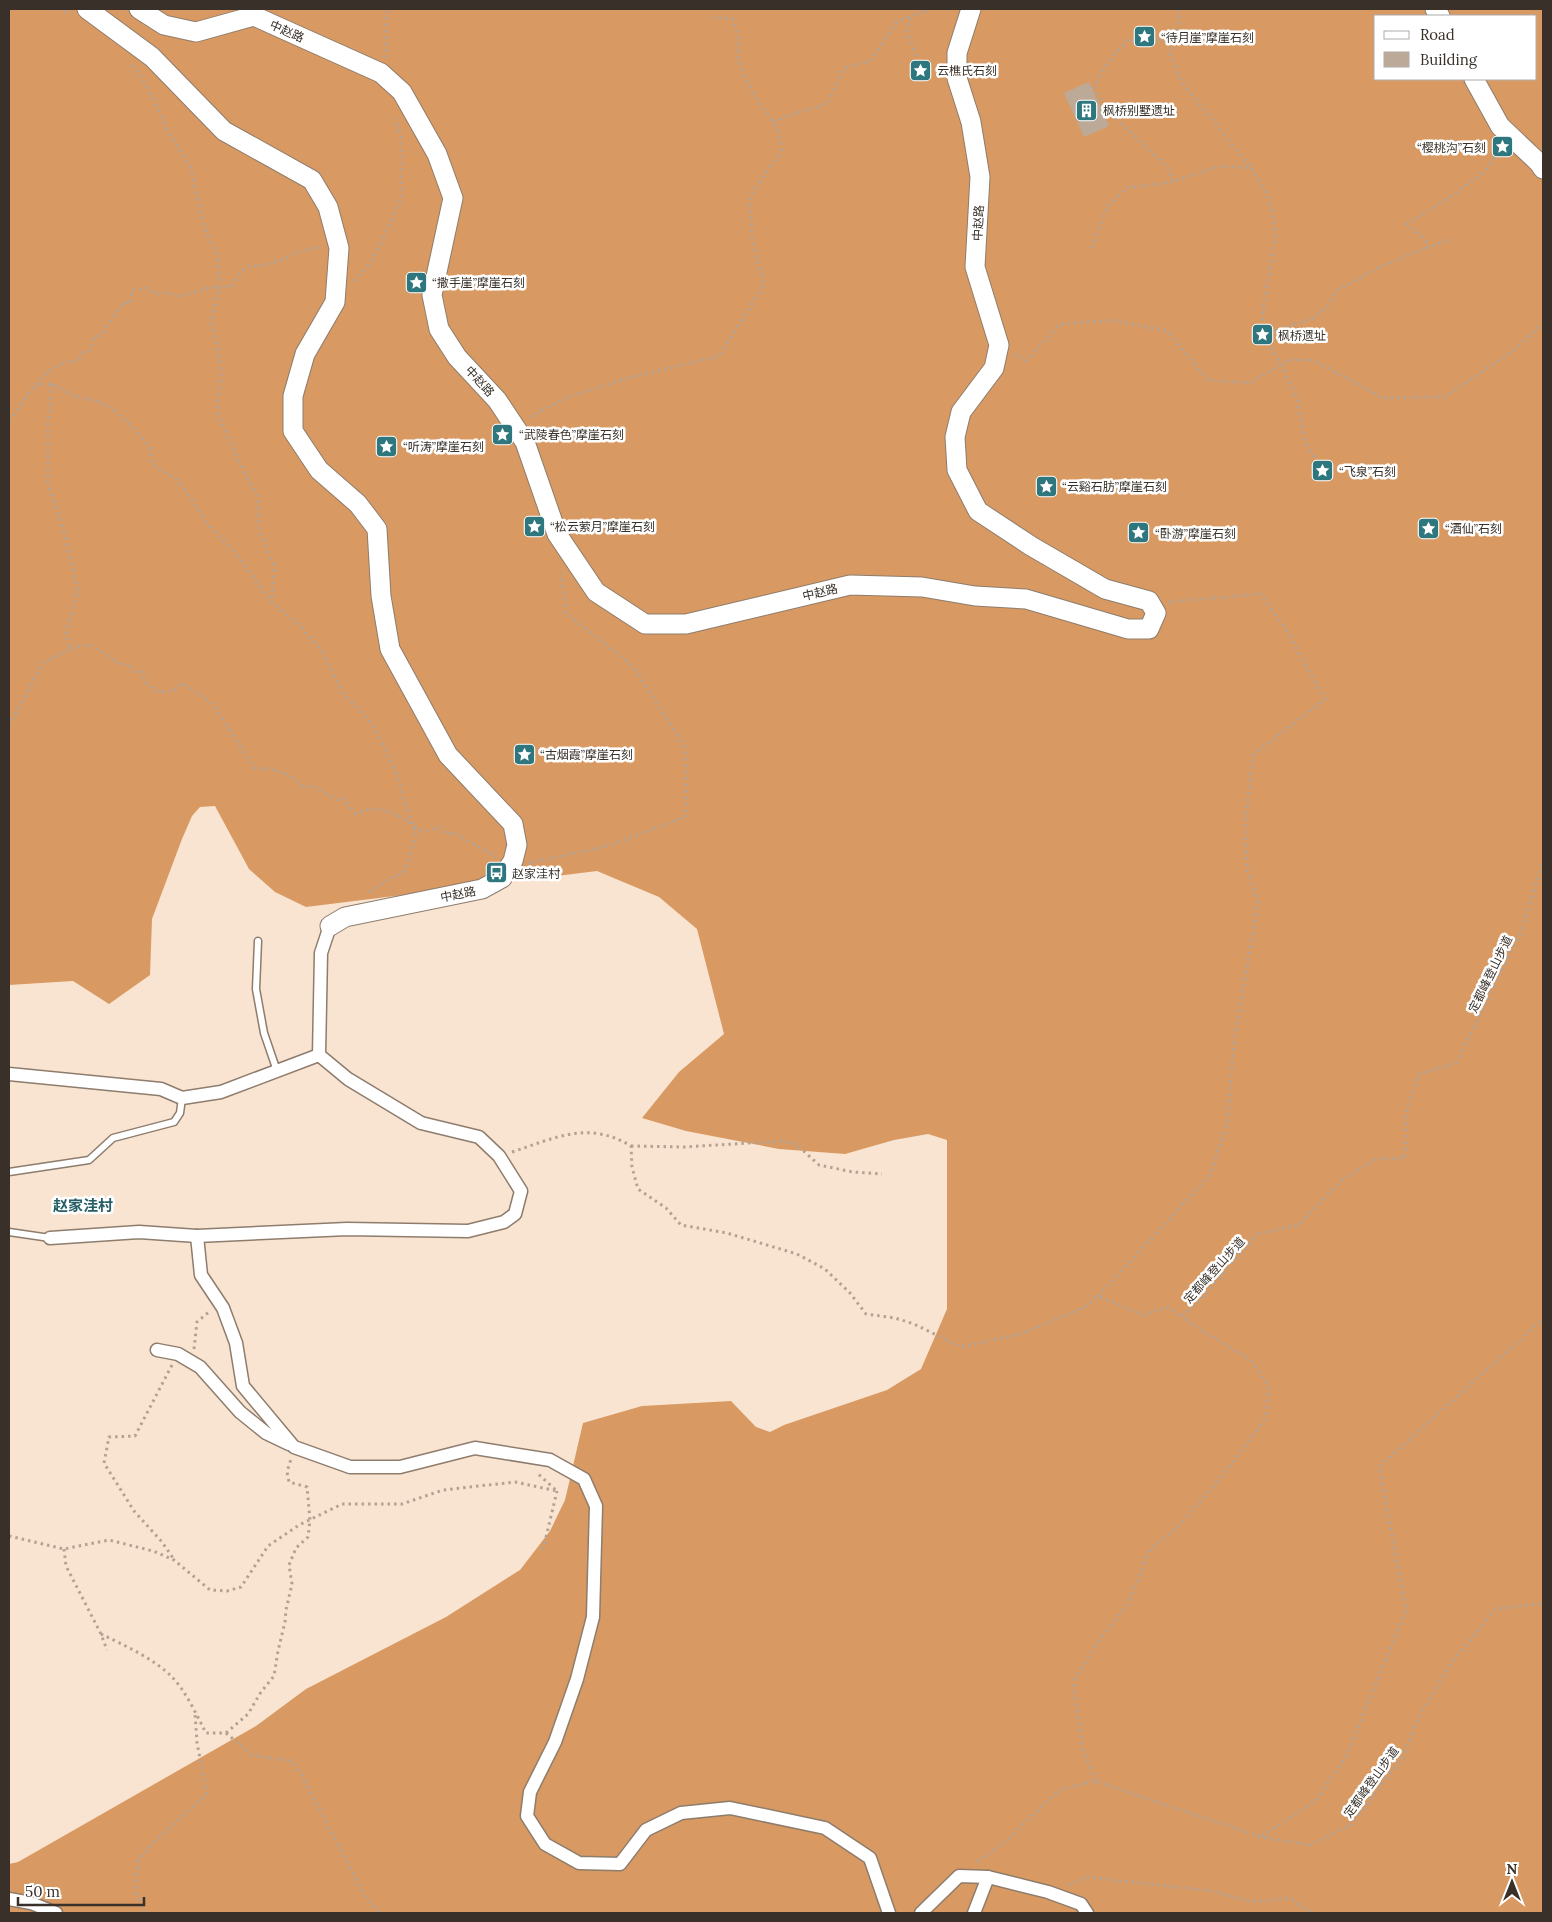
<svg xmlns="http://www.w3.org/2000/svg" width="1552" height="1922" viewBox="0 0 1552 1922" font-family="Lora,'Noto Sans SC',serif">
<rect width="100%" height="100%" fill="#f9e4d2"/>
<path fill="#d89a62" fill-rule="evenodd" d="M9,9h1534v1904h-1534v-49l9,-2 238,-136 50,-37 140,-72 74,-47 30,-39 15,-31 18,-77 59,-17 89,-5 25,26 14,5 14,-7 103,-35 34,-21 26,-60v-169l-19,-6 -34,6 -49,14 -66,-5 -93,-18 -44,-13 37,-46 45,-38 -27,-105 -38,-32 -62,-26 -291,36 -31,-15 -26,-23 -34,-63 -15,1 -8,9 -10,23 -30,80 -2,56 -41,29 -36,-23 -64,4zM1376,16h160v63h-160z"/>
<path fill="#bda998" d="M1089,82l20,44 -25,11 -20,-44z"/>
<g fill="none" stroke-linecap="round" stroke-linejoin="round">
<defs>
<g id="lane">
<path d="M258,941l-2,48 8,44 13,38"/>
<path d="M9,1172l80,-12 24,-22 61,-16 6,-9 2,-15"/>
<path d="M9,1232l41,6"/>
</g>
<g id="street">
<path d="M9,1074l152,15 21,9 39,-6 98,-37"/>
<path d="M197,1236l4,39 22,33 13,35 7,43 51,61 56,20h50l75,-19 75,12 34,19 12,27 -3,111 -16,62 -22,63 -25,50 -3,24 18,28 34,19 41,1 26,-34 35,-17 49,-5 95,20 45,30 19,55"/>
<path d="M50,1238l89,-6 58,4 150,-7 121,2 36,-9 11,-8 6,-23 -22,-35 -20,-19 -58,-14 -73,-44 -29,-24 2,-102 9,-27"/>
<path d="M157,1350l21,4 22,13 40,45 26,21 23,11"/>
<path d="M9,1899l22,4 25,10"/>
<path d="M921,1913l38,-37 29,1 60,15 33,12 6,9"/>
<path d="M974,1913l14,-36"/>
</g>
<g id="secondary">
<path d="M87,9l65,48 72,74 88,49 16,27 11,41 -4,54 -30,52 -12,42v35l26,39 39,34 19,25 4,67 9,53 58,106 65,69 4,21 -4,16 -11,17 -20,11 -137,28 -15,9"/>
<path d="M139,9l25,16 32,7 58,-16 127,57 21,19 35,62 16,44 -21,97 7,34 18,28 40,43 28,42 32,92 39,58 49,32h41l164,-39 72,2 53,9 51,3 102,30h21l7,-16 -7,-12 -44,-12 -74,-43 -53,-35 -21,-41 -2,-33 6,-25 33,-44 5,-23 -24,-78 5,-90 -9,-55 -14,-44v-25l14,-44"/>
<path d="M1435,9l5,7"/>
<path d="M1474,79l26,47 39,37 4,6"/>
</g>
</defs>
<use href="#lane" stroke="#8e7c6c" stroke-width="9"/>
<use href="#street" stroke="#8e7c6c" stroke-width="15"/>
<use href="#secondary" stroke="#8e7c6c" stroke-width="21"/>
<g stroke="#b3a294" stroke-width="3" stroke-dasharray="2.5 4" stroke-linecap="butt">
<path d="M58,9l13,5"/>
<path d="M1178,9l1,13 -9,31 11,28 70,87"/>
<path d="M910,17l-3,16 10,23 4,14"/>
<path d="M1173,43l-28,-6 -4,8 -12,-6 -22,24 -13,24 10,20 65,62 3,13 47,-16 32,2 17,28 8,38 -13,75 -1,26 19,29 16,35 9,44 17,28"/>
<path d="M384,58l2,-9v-36l6,-4"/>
<path d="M132,65l16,23 22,47 20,31 16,67 11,20 3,35 -9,34 9,38 1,18 -4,34 23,52 17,31 3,38 14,32 -2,38"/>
<path d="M773,121l55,-18 16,-35 26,-7 27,-40 35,-12"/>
<path d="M1092,248l15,-41 19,-19 46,-6"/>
<path d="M1426,248l25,-9"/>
<path d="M354,281l19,-21 28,-61v-63l-6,-17"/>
<path d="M1262,335l52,-17 13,-11 11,-17 40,-22 48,-20v-8l-19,-16 40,-25 37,-27 17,-23"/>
<path d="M1014,354l12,7 34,-37 52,-4 55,11 41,49 42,3 38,-23h25l70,38 62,-1 68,-46 30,-28"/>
<path d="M52,384l-4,38v61l14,42 16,66 -12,42 4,16 19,-5 31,20 9,1 6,7h7l3,10 13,10 15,-1 9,-8 30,20 42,65c18,1 35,3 48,18l13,1 23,13 5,-2 13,16c17,-9 32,-4 48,5 15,8 15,17 35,8l6,6 11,1 40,23"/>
<path d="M35,385l17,-1 19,11 25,6 16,7 26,25 12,15 2,17 26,15 29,43 29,31 36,49 28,23 22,25 21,42 31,33 25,53 6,25 11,29 -7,28 -7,13 -8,2 -28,18"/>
<path d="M530,417l35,-19 63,-20 91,-22 45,-71 -12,-46 -2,-43 32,-46 -5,-22 -25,-36 -14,-31v-26l-6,-17h-19"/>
<path d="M9,421c17,-22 37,-62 69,-60l4,-8 6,-1 7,-15 7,-2 6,-12 16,-21 6,2 2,-14 15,-2 9,6 10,-2 13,5 33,-10 8,1 12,-2 9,-14 8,-6h11l25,-7 7,-5 30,-8"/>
<path d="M9,726l34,-63 27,-14"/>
<path d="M529,863l79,-17 79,-30 -2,-69 -52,-81 -67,-53 -5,-40"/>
<path d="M631,1146l53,1 98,-6 14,3 23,21 34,7 29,2"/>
<path d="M512,1152c43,-14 76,-32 119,-6l1,21 6,22 28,19 15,17 46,8 70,21 28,15 25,24 16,21 29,4 19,6 47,23 63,-14 63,-27 11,-10 45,19 25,-8 14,10"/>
<path d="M1098,1296l112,-121 17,-49 7,-84 24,-139 -11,-33 -2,-46 8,-69 72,-56 -42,-74 -23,-31 -92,8"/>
<path d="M194,1349l3,-27 13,-11"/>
<path d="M172,1365l-37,71 -26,1 -5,26 30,48 28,31 11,16"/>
<path d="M9,1536l55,13 45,-9 44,11 21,9 36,30 17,1 14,-4 27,-41 31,-21 43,-21h60l41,-14 72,-8 42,9 -20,-18"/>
<path d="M64,1549l2,17 35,68 6,16"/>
<path d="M543,1550l14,-59"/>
<path d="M101,1634c23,11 53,25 70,42 15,15 25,38 35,57h20l26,22 40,6 10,15 64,122 13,15"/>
<path d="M226,1733l22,-19 13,-22 13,-16 4,-25 7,-29 1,-12 6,-26 -3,-19 7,-17 12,-11 2,-17 -3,-33 -18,-5 -2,-10 4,-13"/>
<path d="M1095,1781l-13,-34 -9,-65 27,-43 28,-35 22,-55 31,-25 44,-52 41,-54 3,-32 -18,-26 -52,-31 -17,-12 39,-40 36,-43 41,-9 44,-45 34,-21 29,-1 2,-50 12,-34 37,-11 65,-131 22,-70"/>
<path d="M1262,1836l54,-35 30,-44 60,-147 -27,-143 164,-148"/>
<path d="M977,1862l29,-21 53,-51 36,-9 166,56 50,8 41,-21 51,-67 15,-39 33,-54 45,-55 47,-6"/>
<path d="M1069,1885l17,-8 126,14 39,11 38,-4 23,15"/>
<path d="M144,1913l-8,-22 2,-31 14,-16 55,-50 -10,-51 -2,-29"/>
</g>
<use href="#lane" stroke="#fff" stroke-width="6"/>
<use href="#street" stroke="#fff" stroke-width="12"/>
<use href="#secondary" stroke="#fff" stroke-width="19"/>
</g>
<defs>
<symbol id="sight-square" viewBox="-11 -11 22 22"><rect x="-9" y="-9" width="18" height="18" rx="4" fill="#2e777e" stroke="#fff"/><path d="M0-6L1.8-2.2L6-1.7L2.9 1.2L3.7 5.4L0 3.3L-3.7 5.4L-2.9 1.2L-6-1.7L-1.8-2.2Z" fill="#fff"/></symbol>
<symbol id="building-square" viewBox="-11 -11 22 22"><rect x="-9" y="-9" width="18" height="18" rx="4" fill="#2e777e" stroke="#fff"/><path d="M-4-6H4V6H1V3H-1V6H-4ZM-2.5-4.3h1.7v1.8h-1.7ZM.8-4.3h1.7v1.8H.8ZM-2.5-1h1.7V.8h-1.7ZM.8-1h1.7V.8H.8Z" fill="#fff"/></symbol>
<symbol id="bus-square" viewBox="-11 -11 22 22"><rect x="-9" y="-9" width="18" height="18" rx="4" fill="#2e777e" stroke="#fff"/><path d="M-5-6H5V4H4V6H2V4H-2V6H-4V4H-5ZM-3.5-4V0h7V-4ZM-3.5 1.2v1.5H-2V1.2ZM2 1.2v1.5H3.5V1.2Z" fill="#fff"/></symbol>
</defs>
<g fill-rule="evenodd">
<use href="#sight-square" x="1132" y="24" width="25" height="25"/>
<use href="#sight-square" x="908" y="58" width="25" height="25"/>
<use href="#building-square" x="1074" y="98" width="25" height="25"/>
<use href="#sight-square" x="1490" y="134" width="25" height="25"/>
<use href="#sight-square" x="404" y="270" width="25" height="25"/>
<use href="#sight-square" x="1250" y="322" width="25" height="25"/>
<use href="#sight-square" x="490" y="422" width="25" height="25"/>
<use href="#sight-square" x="374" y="434" width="25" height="25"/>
<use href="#sight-square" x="1310" y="458" width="25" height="25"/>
<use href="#sight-square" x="1034" y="474" width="25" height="25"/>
<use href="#sight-square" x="522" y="514" width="25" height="25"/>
<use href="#sight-square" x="1416" y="516" width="25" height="25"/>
<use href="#sight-square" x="1126" y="520" width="25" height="25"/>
<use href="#sight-square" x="512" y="742" width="25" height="25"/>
<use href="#bus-square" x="484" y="860" width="25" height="25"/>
</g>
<g text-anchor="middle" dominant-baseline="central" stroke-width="5" stroke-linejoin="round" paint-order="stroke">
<g font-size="12" fill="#383029" stroke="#fff">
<text transform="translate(287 31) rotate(24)">中赵路</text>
<text transform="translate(978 223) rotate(-87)">中赵路</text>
<text transform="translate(480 381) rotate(48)">中赵路</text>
<text transform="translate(820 592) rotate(-13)">中赵路</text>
<text transform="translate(458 894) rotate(-11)">中赵路</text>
<text transform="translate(1490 974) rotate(-64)">定都峰登山步道</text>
<text transform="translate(1214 1270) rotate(-48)">定都峰登山步道</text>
<text transform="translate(1371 1782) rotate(-54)">定都峰登山步道</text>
</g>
<g font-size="12" fill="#383029" stroke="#fff" text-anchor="start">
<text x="1161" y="37">“待月崖”摩崖石刻</text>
<text x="937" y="70">云樵氏石刻</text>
<text x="1103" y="110">枫桥别墅遗址</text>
<text x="1486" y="147" text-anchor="end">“樱桃沟”石刻</text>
<text x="432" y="282">“撒手崖”摩崖石刻</text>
<text x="1278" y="335">枫桥遗址</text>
<text x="519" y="434">“武陵春色”摩崖石刻</text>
<text x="403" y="446">“听涛”摩崖石刻</text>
<text x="1339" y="471">“飞泉”石刻</text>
<text x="1062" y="486">“云谿石肪”摩崖石刻</text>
<text x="550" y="526">“松云萦月”摩崖石刻</text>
<text x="1445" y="528">“酒仙”石刻</text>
<text x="1155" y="533">“卧游”摩崖石刻</text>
<text x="540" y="754">“古烟霞”摩崖石刻</text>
<text x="512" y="873">赵家洼村</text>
</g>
<g font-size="15" font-weight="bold" fill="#255e64" stroke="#fff">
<text x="83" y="1205">赵家洼村</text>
</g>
</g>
<rect width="1552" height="1922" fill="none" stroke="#383029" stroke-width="20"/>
<rect x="1374" y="15" width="162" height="65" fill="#ffffff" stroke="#afaca9"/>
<rect x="1384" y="31" width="25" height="8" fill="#ffffff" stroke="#afaca9"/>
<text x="1420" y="40" font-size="15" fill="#383029">Road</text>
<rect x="1384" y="52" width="25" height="15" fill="#bda998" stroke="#afaca9"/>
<text x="1420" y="65" font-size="15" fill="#383029">Building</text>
<g transform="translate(1512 1882)" stroke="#ffffff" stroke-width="4" paint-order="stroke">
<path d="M0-4L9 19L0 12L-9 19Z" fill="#383029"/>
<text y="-8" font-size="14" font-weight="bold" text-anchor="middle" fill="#383029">N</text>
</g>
<path d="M18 1897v8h126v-8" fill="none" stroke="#383029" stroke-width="2.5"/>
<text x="25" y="1897" font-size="15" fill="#383029" stroke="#ffffff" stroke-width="4" paint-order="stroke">50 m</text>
</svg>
